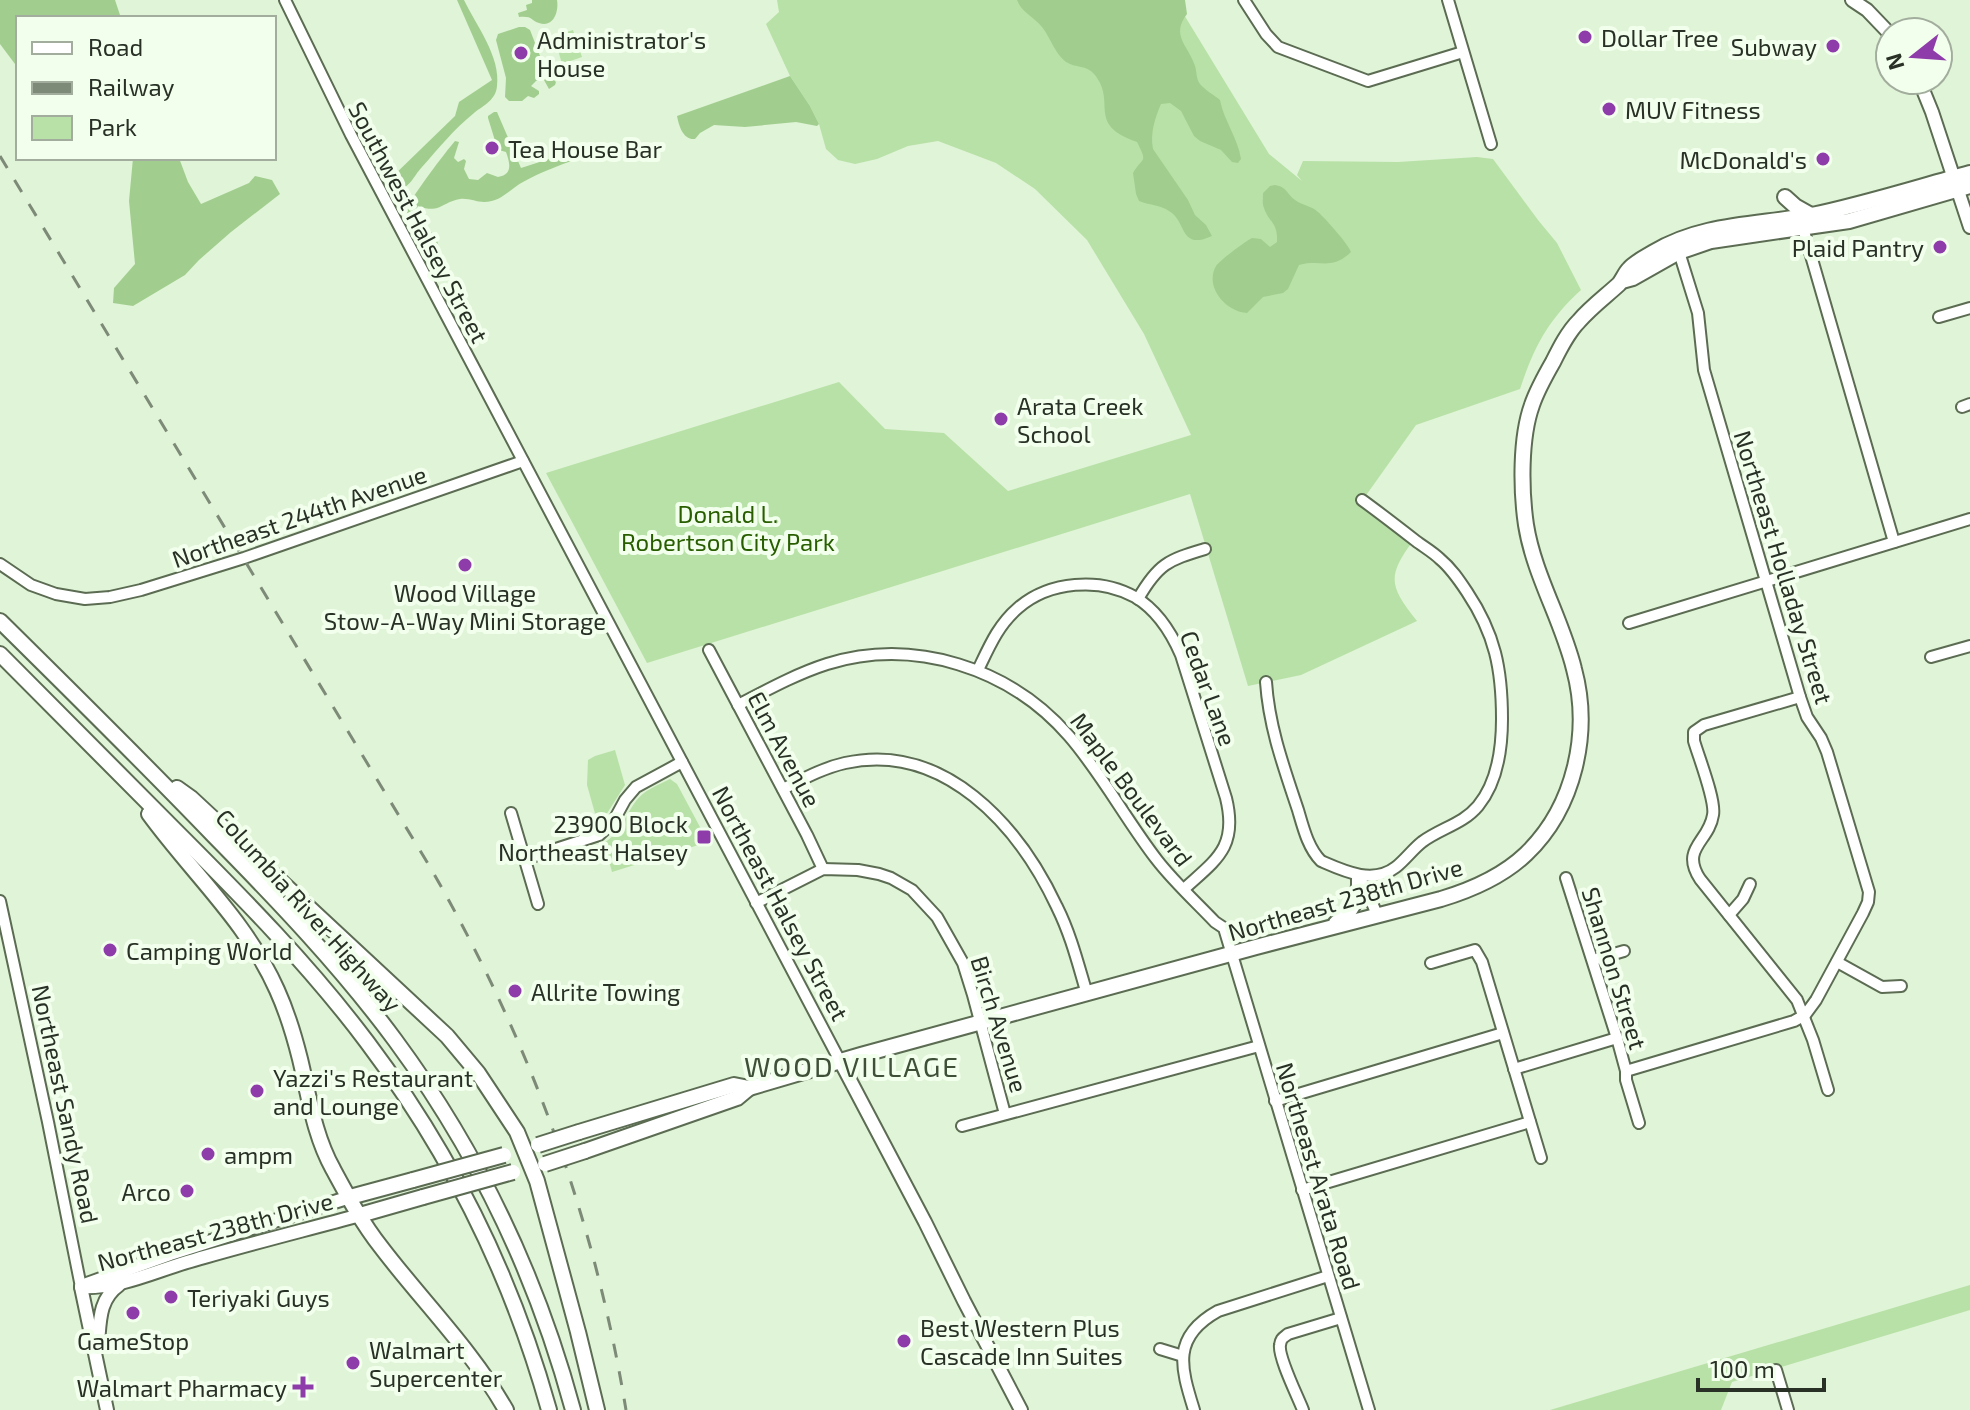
<svg xmlns="http://www.w3.org/2000/svg" width="1970" height="1410" viewBox="0 0 1970 1410" font-family="'Exo 2',sans-serif">
<rect width="100%" height="100%" fill="#e0f4d7"/>
<g fill="#b8e1a7">
<path d="M777,0h398l94,154 33,27 -5,-6 6,-14 95,1 79,-5 16,2 45,61 19,23 24,47c-33,30 -47,57 -61,99l-104,36 -54,76 51,40c-27,36 -23,46 4,80l-116,54 -53,11 -58,-192 -543,169 -101,-190 293,-91 46,47 59,4 64,58 183,-56 -47,-101 -57,-94 -52,-51 -39,-26 -58,-22 -30,5 -31,13 -22,5 -17,-4 -12,-11 -7,-25 -9,-18 -20,-30 -24,-52 13,-12z"/>
<path d="M573,30l9,27 -20,7 -8,-28z"/>
<path d="M615,750l10,35 -19,30 -8,9 -11,-39 1,-25 7,-4z"/>
<path d="M670,779l7,5 31,58 -96,30 -8,-29c18,-12 20,-26 32,-42 8,-11 22,-16 34,-22z"/>
<path d="M1970,1285v25l-238,72 -11,28h-171z"/>
</g>
<g fill="#a1ce8e">
<path d="M0,0h115l6,18h-103v50l-18,-24z"/>
<path d="M457,0h7c12,25 37,57 33,86 -1,14 -13,19 -23,27 -20,16 -35,35 -52,54 -10,11 -10,19 -26,24l-6,-5 -1,-6 66,-64 4,-14 33,-22z"/>
<path d="M532,0h25c2,11 -3,28 -18,23 -10,-3 -5,-7 -20,-6l-1,-4 9,-3 -1,-5 6,-2z"/>
<path d="M1017,0h168l2,14c-17,22 2,32 8,52 2,6 1,13 5,18 5,6 14,11 20,16 4,21 18,38 21,59l-3,4 -6,-1 -11,-12 -21,-9 -6,-5 -13,-25 -11,-8 -9,1c-6,14 -11,29 -8,45l35,51 7,15 11,10 6,11c-33,15 -25,-15 -43,-25 -8,-6 -21,-6 -30,-10l-3,-7 -3,-21c10,-17 15,-9 4,-31 -52,-18 -19,-40 -43,-68 -7,-9 -19,-6 -28,-12 -11,-8 -16,-25 -24,-35 -9,-11 -20,-14 -25,-27z"/>
<path d="M519,27h6l5,3 17,44 9,8 -1,3 -6,4 -5,-9 -8,1 -5,5 8,5v3l-5,4 -6,-2 -6,5h-13l-4,-4 1,-19 -10,-38 2,-6z"/>
<path d="M790,76l20,30 9,18 -2,2 -21,-4 -51,5 -31,-2 -14,8 -5,6c-12,1 -16,-13 -18,-23z"/>
<path d="M494,112h3l24,56 59,-19 1,5 -5,5c-18,7 -37,14 -53,23 -13,7 -22,20 -39,20 -8,0 -15,-4 -24,-3 -20,4 -20,15 -42,7l-1,2c2,18 22,24 22,42l-9,3c-8,-5 -25,-33 -23,-44 2,-9 40,-59 48,-68l4,1 -5,16 4,4 6,-3 2,2 -2,8 5,10 9,1 9,-7 11,4c15,-2 12,-14 8,-25l-7,-2 -2,-3 -9,-29v-2z"/>
<path d="M133,158h46l9,24 13,22 48,-21 6,-7 17,4 8,14 -49,38 -32,28 -14,15 -52,31 -20,-3 1,-15 21,-24 -6,-63z"/>
<path d="M1275,185c12,2 12,9 20,15 7,5 17,6 23,12 7,6 31,33 33,40 -20,19 -29,7 -52,13l-11,24 -5,4 -20,4 -16,16c-21,-1 -43,-26 -31,-47 4,-6 30,-25 36,-28l9,1 9,8 7,-5c1,-20 -8,-19 -13,-34 -2,-4 -1,-10 -1,-15l7,-7z"/>
</g>
<g fill="none" stroke-linecap="round" stroke-linejoin="round">
<defs>
<g id="minor">
<path d="M285,0l66,135 489,926"/>
<path d="M1244,0l22,34 12,13 90,34 95,-29"/>
<path d="M1448,0l43,144"/>
<path d="M1803,228l91,314"/>
<path d="M1939,317l31,-9"/>
<path d="M1962,407l8,-3"/>
<path d="M0,564l31,21 25,9 29,5 25,-2 31,-7 103,-32 279,-97"/>
<path d="M1138,599c20,-35 30,-39 67,-50"/>
<path d="M1629,623l341,-104"/>
<path d="M709,650l98,185 16,34"/>
<path d="M1931,657l39,-11"/>
<path d="M978,670c11,-23 20,-45 40,-62 31,-27 82,-31 117,-11 22,13 36,35 46,58l45,143c12,49 -9,61 -42,91"/>
<path d="M1266,682c3,45 18,86 32,128 5,17 10,38 23,51 23,10 52,24 75,6 9,-7 17,-18 26,-25 19,-14 41,-18 56,-36 19,-23 24,-58 24,-87 0,-50 -7,-85 -35,-127 -8,-12 -16,-24 -27,-33 -7,-7 -16,-12 -24,-18 -18,-14 -36,-28 -54,-41"/>
<path d="M1800,697l-96,28 -10,7v9c5,17 22,60 19,74 -4,27 -33,33 -13,64l97,121 16,40 15,50"/>
<path d="M738,705c29,-15 58,-31 89,-41 87,-27 183,4 242,72 33,38 57,84 88,124 17,22 39,42 58,62l9,6 145,482"/>
<path d="M783,789c20,-10 40,-21 62,-26 99,-22 174,63 212,144 14,28 21,57 30,87"/>
<path d="M511,813l27,91"/>
<path d="M525,859l74,-24 14,-13 12,-22 11,-13 46,-25"/>
<path d="M1358,877l8,11 11,27"/>
<path d="M1566,878l51,160 9,33v9l13,43"/>
<path d="M0,901l48,221 33,165"/>
<path d="M756,903l67,-34 35,1 21,4 12,4 21,12 25,27 26,46 10,32 32,119"/>
<path d="M1729,915l14,-16 7,-15"/>
<path d="M1593,960l31,-9"/>
<path d="M1837,962l45,25 19,-1"/>
<path d="M1431,963l44,-13 7,12 59,196"/>
<path d="M1514,1069l103,-31"/>
<path d="M1626,1071l168,-50 11,-6 11,-15 47,-87 5,-11 1,-10 -42,-140 -6,-14 -14,-21 -7,-20 -96,-327 -6,-57 -19,-61"/>
<path d="M1275,1101l228,-68"/>
<path d="M962,1126l297,-80"/>
<path d="M1302,1190l228,-68"/>
<path d="M1160,1349l23,7"/>
<path d="M1776,1370l12,40"/>
<path d="M1194,1410c-13,-42 -23,-73 24,-99l110,-35"/>
<path d="M1303,1410c-5,-13 -25,-53 -23,-65 1,-7 3,-7 8,-11l53,-16"/>
</g>
<g id="major">
<path d="M1852,0l15,10 23,24"/>
<path d="M1919,80l13,32 38,115"/>
<path d="M840,1061l85,161 39,79 57,109"/>
<path d="M87,1284l83,-30 180,-57"/>
<path d="M81,1287c40,2 76,-17 113,-27 55,-16 111,-30 166,-45"/>
<path d="M81,1287l26,123"/>
<path d="M98,1343c2,-22 1,-44 21,-58"/>
</g>
<g id="highway">
<path d="M1785,197l10,9 16,9"/>
<path d="M1622,281l11,-3 46,-26 32,-11 138,-20 121,-35"/>
<path d="M0,621c72,71 144,142 214,215 64,65 127,131 181,204 82,111 142,237 178,370"/>
<path d="M0,654c58,59 117,118 176,177 67,67 134,135 191,211 83,110 145,235 182,368"/>
<path d="M177,788l14,10 256,238 31,37 39,59 20,49 41,151 19,78"/>
<path d="M149,814c43,59 98,108 128,176 10,22 17,45 23,69 9,37 14,76 33,110 14,26 29,54 48,78 41,54 91,103 125,163"/>
<path d="M1336,923c16,-11 24,-24 23,-44"/>
<path d="M579,1132l155,-47 15,3 112,-33 395,-108 185,-48c30,-9 63,-24 85,-45 49,-47 65,-122 48,-185 -12,-49 -40,-94 -48,-144 -5,-34 -6,-87 6,-120 5,-15 13,-29 21,-43 7,-14 15,-30 26,-41 12,-14 27,-25 40,-37 4,-5 6,-11 10,-15 6,-7 17,-12 25,-17 48,-29 104,-27 158,-37 53,-11 106,-28 158,-42"/>
<path d="M585,1151l152,-53 12,-10"/>
<path d="M350,1197l63,-17"/>
<path d="M360,1215l63,-18"/>
</g>
</defs>
<use href="#minor" stroke="#5b6c53" stroke-width="14"/>
<use href="#major" stroke="#5b6c53" stroke-width="16"/>
<use href="#highway" stroke="#5b6c53" stroke-width="18"/>
<use href="#minor" stroke="#fff" stroke-width="10"/>
<use href="#major" stroke="#fff" stroke-width="12"/>
<use href="#highway" stroke="#fff" stroke-width="14"/>
<path stroke="#7c8a77" stroke-width="3" stroke-dasharray="14 14" stroke-linecap="butt" d="M0,156l430,711c98,170 164,348 196,543"/>
<defs>
<g id="highway-bridge">
<path d="M538,1145l41,-13"/>
<path d="M545,1164l40,-13"/>
<path d="M413,1180l91,-25"/>
<path d="M423,1197l90,-25"/>
</g>
</defs>
<use href="#highway-bridge" stroke="#5b6c53" stroke-width="18" stroke-linecap="butt"/>
<use href="#highway-bridge" stroke="#fff" stroke-width="14"/>
</g>
<g fill="#8f3cab" stroke="#f2ffed" stroke-width="3">
<circle cx="1585" cy="37" r="8"/>
<circle cx="1833" cy="46" r="8"/>
<circle cx="521" cy="53" r="8"/>
<circle cx="1609" cy="109" r="8"/>
<circle cx="492" cy="148" r="8"/>
<circle cx="1823" cy="159" r="8"/>
<circle cx="1940" cy="247" r="8"/>
<circle cx="1001" cy="419" r="8"/>
<circle cx="465" cy="565" r="8"/>
<rect x="696" y="829" width="16" height="16" rx="4"/>
<circle cx="110" cy="950" r="8"/>
<circle cx="515" cy="991" r="8"/>
<circle cx="257" cy="1091" r="8"/>
<circle cx="208" cy="1154" r="8"/>
<circle cx="187" cy="1191" r="8"/>
<circle cx="171" cy="1297" r="8"/>
<circle cx="133" cy="1313" r="8"/>
<circle cx="904" cy="1341" r="8"/>
<circle cx="353" cy="1363" r="8"/>
<path d="M299 1375h8v8h8v8h-8v8h-8v-8h-8v-8h8z"/>
</g>
<g text-anchor="middle" dominant-baseline="central" stroke-width="8" stroke-linejoin="round" paint-order="stroke">
<g font-size="24" fill="#293126" stroke="#f2ffed" text-anchor="start">
<text x="1601" y="37">Dollar Tree</text>
<text x="537" y="39">Administrator's<tspan x="537" dy="28">House</tspan></text>
<text x="1817" y="46" text-anchor="end">Subway</text>
<text x="1625" y="109">MUV Fitness</text>
<text x="508" y="148">Tea House Bar</text>
<text x="1807" y="159" text-anchor="end">McDonald's</text>
<text x="1924" y="247" text-anchor="end">Plaid Pantry</text>
<text x="1017" y="405">Arata Creek<tspan x="1017" dy="28">School</tspan></text>
<text x="465" y="592" text-anchor="middle">Wood Village<tspan x="465" dy="28">Stow-A-Way Mini Storage</tspan></text>
<text x="688" y="823" text-anchor="end">23900 Block<tspan x="688" dy="28">Northeast Halsey</tspan></text>
<text x="126" y="950">Camping World</text>
<text x="531" y="991">Allrite Towing</text>
<text x="273" y="1077">Yazzi's Restaurant<tspan x="273" dy="28">and Lounge</tspan></text>
<text x="224" y="1154">ampm</text>
<text x="171" y="1191" text-anchor="end">Arco</text>
<text x="187" y="1297">Teriyaki Guys</text>
<text x="920" y="1327">Best Western Plus<tspan x="920" dy="28">Cascade Inn Suites</tspan></text>
<text x="133" y="1340" text-anchor="middle">GameStop</text>
<text x="369" y="1349">Walmart<tspan x="369" dy="28">Supercenter</tspan></text>
<text x="287" y="1387" text-anchor="end">Walmart Pharmacy</text>
</g>
<g font-size="24" fill="#293126" stroke="#f2ffed">
<text transform="translate(419 222) rotate(62)">Southwest Halsey Street</text>
<text transform="translate(299 516) rotate(-19)">Northeast 244th Avenue</text>
<text transform="translate(1784 567) rotate(73)">Northeast Holladay Street</text>
<text transform="translate(1209 688) rotate(70)">Cedar Lane</text>
<text transform="translate(785 749) rotate(62)">Elm Avenue</text>
<text transform="translate(1132 789) rotate(53)">Maple Boulevard</text>
<text transform="translate(1345 899) rotate(-16)">Northeast 238th Drive</text>
<text transform="translate(781 903) rotate(62)">Northeast Halsey Street</text>
<text transform="translate(309 910) rotate(48)">Columbia River Highway</text>
<text transform="translate(1615 968) rotate(73)">Shannon Street</text>
<text transform="translate(1000 1024) rotate(73)">Birch Avenue</text>
<text transform="translate(66 1104) rotate(78)">Northeast Sandy Road</text>
<text transform="translate(1319 1176) rotate(73)">Northeast Arata Road</text>
<text transform="translate(215 1231) rotate(-15)">Northeast 238th Drive</text>
</g>
<g font-size="24" fill="#285e00" stroke="#f2ffed">
<text x="728" y="513">Donald L.<tspan x="728" dy="28">Robertson City Park</tspan></text>
</g>
<g font-size="28" letter-spacing="2" fill="#3f5038" stroke="#f2ffed">
<text x="852" y="1066">WOOD VILLAGE</text>
</g>
</g>
<rect x="16" y="16" width="260" height="144" fill="#f2ffed" stroke="#a2ad9d" stroke-width="2"/>
<rect x="32" y="42" width="40" height="12" fill="#ffffff" stroke="#a2ad9d" stroke-width="2"/>
<text x="88" y="56" font-size="24" fill="#293126">Road</text>
<rect x="32" y="82" width="40" height="12" fill="#7c8a77" stroke="#a2ad9d" stroke-width="2"/>
<text x="88" y="96" font-size="24" fill="#293126">Railway</text>
<rect x="32" y="116" width="40" height="24" fill="#b8e1a7" stroke="#a2ad9d" stroke-width="2"/>
<text x="88" y="136" font-size="24" fill="#293126">Park</text>
<g transform="translate(1914 56) rotate(253)"><circle r="38" fill="#f2ffed" stroke="#a2ad9d" stroke-width="2"/>
<path d="M0-6L14 30L0 20L-14 30Z" fill="#8f3cab"/>
<text y="-12" font-size="22" font-weight="bold" text-anchor="middle" fill="#293126">N</text>
</g>
<path d="M1698 1378v12h126v-12" fill="none" stroke="#293126" stroke-width="4"/>
<text x="1710" y="1378" font-size="24" fill="#293126" stroke="#f2ffed" stroke-width="6" paint-order="stroke">100 m</text>
</svg>
